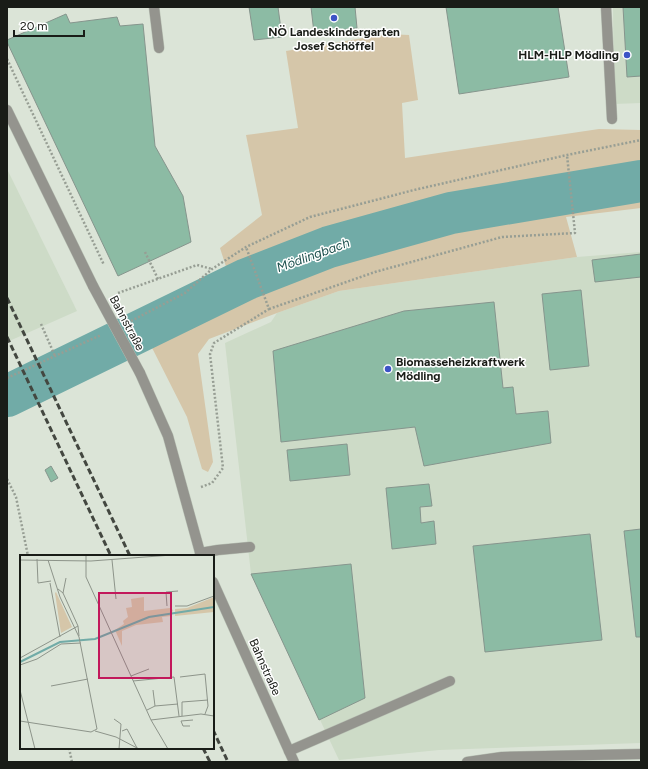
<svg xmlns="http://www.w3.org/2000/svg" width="648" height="769" viewBox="0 0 648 769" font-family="Figtree,sans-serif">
<rect width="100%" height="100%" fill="#dbe4d7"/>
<g fill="#cddbc7">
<path d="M613,7h28v96l-27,1z"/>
<path d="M7,169l70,142 -70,31z"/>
<path d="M641,252v491l-202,7 -100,10 -88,-186 -26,-231 46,-21 6,-9 62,-22 238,-34z"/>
</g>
<path fill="#d5c6a9" d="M387,34l22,1 9,65 -16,3 3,55 194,-29 42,1v78l-75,9 11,40 -238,34 -62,22 -68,26 -11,15 15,108 -5,10 -6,-3 -15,-52 -45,-89 87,-52 -9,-28 42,-33 -16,-80 52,-7 -12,-77z"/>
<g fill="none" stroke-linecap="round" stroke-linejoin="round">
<path stroke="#71aba7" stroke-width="42" d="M7,396l240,-117 82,-32 122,-34 190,-32"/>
</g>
<g fill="#8cbba4" stroke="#86958d">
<path d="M249,7h29l4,30 -28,3z"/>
<path d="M311,7h44l2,21 -43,5z"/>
<path d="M446,7h112l11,70 -110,17z"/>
<path d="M623,7h18v69l-14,1z"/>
<path d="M66,14l4,9 47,-6 3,9 23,-2 12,122 28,50 8,46 -73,34 -111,-234v-2z"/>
<path d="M641,254v23l-46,5 -3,-22z"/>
<path d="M581,290l8,76 -39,4 -8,-76z"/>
<path d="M494,302l9,86 10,-1 3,27 32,-3 3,32 -127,23 -9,-39 -134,15 -8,-91 131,-40z"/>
<path d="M347,444l3,31 -60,6 -3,-31z"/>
<path d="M51,466l7,12 -7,4 -6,-12z"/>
<path d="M429,484l3,22 -12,1 1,16 13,-2 2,23 -44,5 -6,-61z"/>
<path d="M641,529v108h-5l-12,-106z"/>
<path d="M590,534l12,106 -117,12 -12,-106z"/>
<path d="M351,564l14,134 -46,22 -68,-146z"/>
</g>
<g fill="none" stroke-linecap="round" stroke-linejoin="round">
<defs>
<g id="lane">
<path d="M154,7l5,41"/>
<path d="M606,7l6,112"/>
<path d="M200,553l18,-3 32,-3"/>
<path d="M289,751l161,-70"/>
<path d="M467,762l35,-5 139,-3"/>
</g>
<g id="street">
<path d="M7,110l86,176"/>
<path d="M140,373l28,63 33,120"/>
<path d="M213,582l81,180"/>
</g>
</defs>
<use href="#lane" stroke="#b8c0b4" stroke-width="11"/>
<use href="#street" stroke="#b8c0b4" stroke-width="11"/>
<g stroke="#979e94" stroke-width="2.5" stroke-dasharray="2 2" stroke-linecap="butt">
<path d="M7,59l97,206"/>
<path d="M145,252l13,27"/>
<path d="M118,293l79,-28 15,4"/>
<path d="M269,309l106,-37 127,-35 73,-4 -8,-78"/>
<path d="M131,321l54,-28 27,-24 34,-22 64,-30 104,-27 153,-35 74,-15"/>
<path d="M41,324l14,32"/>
<path d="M7,378l94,-43"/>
<path d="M7,479l9,18 12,59"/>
<path d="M201,487l11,-4 11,-15 -13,-114 4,-11 55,-34 -23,-62"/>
<path d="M69,748l3,14"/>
</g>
<use href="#lane" stroke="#94948e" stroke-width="10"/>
<use href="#street" stroke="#94948e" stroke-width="10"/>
<g stroke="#434740" stroke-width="3" stroke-dasharray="6 3" stroke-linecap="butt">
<path d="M7,298l123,258"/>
<path d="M7,337l104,219"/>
<path d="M213,730l15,32"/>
<path d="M203,748l7,14"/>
</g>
<defs>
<path id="street-bridge" d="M93,286l47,87"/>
</defs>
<use href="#street-bridge" stroke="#b8c0b4" stroke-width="11" stroke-linecap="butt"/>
<use href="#street-bridge" stroke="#94948e" stroke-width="10"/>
</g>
<g fill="#3c53c6" stroke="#fff" stroke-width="1.5">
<circle cx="334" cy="18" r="4"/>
<circle cx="627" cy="55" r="4"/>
<circle cx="388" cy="369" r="4"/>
</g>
<g text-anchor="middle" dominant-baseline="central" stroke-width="3" stroke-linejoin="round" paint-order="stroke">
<g font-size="12" font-weight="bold" fill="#191c17" stroke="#fff">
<text x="334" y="32">NÖ Landeskindergarten<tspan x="334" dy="14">Josef Schöffel</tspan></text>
<text x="619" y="55" text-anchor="end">HLM-HLP Mödling</text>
<text x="396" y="362" text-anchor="start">Biomasseheizkraftwerk<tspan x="396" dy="14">Mödling</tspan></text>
</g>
<g font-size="12" fill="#191c17" stroke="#fff">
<text transform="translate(127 323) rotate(62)">Bahnstraße</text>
<text transform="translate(265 667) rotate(66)">Bahnstraße</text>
</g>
<g font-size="13" font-style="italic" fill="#1b4f4c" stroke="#fff">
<text transform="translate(313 255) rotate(-20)">Mödlingbach</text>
</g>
</g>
<g transform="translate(20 555)">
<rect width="194" height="194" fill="#dbe4d7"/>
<path d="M36,37l16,35 -11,6 -6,-40zM124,42v14l26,-3 3,2 -2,6 -9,1 1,5 -27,3 -14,6v15l-7,-16 9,-6 -1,-3 5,-4 -2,-9 6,-1 -1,-8zM194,42v15l-39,4v-7l12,-1z" fill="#d5c6a9"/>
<path fill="none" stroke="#71aba7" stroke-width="2" d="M0,107l40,-20 35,-3 54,-22 65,-10"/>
<path fill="none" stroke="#8d948a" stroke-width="1" d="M66,0v22l65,143 17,29M17,4l1,24 13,-2M0,5l71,1 81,-6M92,5l4,39M30,28l10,54M38,34l5,4 15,33 1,10M43,38l3,-15M147,51l-1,-14 12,-1M155,51h12l27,-10M0,103l58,-32M0,110l17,-6 24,-15 20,-1M111,121l18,-7M160,122l25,-3 3,32 -3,8M113,126l41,-4 5,39M31,131l37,-7M0,135l15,59M133,135l2,16M127,155l8,-4 23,-2M162,161v-14l26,-2M94,164l7,5 -2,25M131,165l50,-6 13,2M0,166l71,11 6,-3 -18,-92 -19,-40 -12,-37M170,171h-7l-2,-5 12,-1M75,176l21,6 23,12M102,176l5,-2 10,19"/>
<path fill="#c2185b" fill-opacity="0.15" stroke="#c2185b" stroke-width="2" d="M79,38h72v85h-72z"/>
<rect width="194" height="194" fill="none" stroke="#191c17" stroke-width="2"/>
</g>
<rect width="648" height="769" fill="none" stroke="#191c17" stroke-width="16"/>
<path d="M14 30v6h70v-6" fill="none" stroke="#191c17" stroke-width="2"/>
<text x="20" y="30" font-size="12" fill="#191c17" stroke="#ffffff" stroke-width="3" paint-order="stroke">20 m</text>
</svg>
